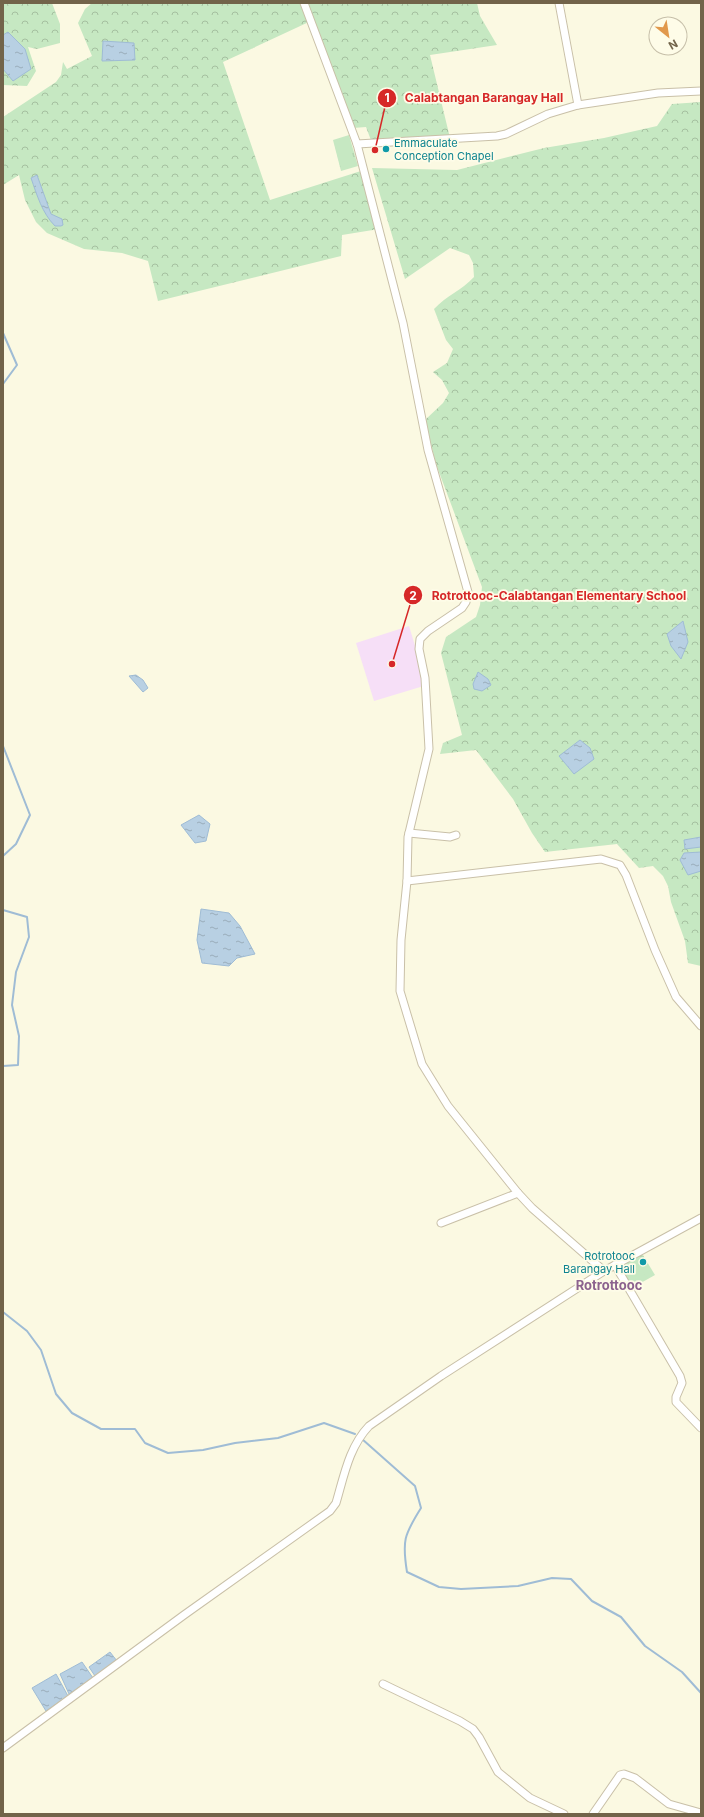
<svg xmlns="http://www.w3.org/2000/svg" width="704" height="1817" viewBox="0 0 704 1817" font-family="Inter,sans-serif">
<defs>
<pattern id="forest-crowns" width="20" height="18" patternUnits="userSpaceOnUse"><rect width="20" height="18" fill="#c6e8c2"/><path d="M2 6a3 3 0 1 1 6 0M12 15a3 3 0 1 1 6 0" fill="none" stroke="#a5c0a0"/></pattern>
<pattern id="park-tufts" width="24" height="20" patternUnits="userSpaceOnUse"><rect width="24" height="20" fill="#c6e8c2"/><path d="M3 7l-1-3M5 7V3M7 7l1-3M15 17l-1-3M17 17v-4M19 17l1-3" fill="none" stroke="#a5c0a0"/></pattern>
<pattern id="water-ripples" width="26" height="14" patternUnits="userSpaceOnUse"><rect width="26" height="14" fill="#b8d0e3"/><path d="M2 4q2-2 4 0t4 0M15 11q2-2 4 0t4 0" fill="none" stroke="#9aacba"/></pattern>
</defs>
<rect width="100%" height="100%" fill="#fbf9e2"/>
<path fill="#f6dff7" d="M409,626l18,59 -53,16 -18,-58z"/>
<g fill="url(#forest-crowns)">
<path d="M3,3h49l8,21v19l-23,6 -9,-2 8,24 -9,15 -24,-1z"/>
<path d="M92,3h385l3,13 17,29 -67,10 20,83 -78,5 -6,-16 -13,1 -42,-107 -88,41 47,138 94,-30 15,59 -37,6 -1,21 -183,45 -10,-40 -26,-8 -38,-4 -37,-16 -11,-11 -11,-22 -6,-25 -16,10v-68l53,-35 5,-7 2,-13 4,7 25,-13 -14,-33 7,-14z"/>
<path d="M701,102v864l-13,-3 -3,-22 -14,-39 -3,-16 -5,-10 -10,-10 -14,2 -22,-24 -72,8 -13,-19 -19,-34 -37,-49 -36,4 3,-11 19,-8 -21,-82 5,-16 30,-20 4,-12 2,-18 -46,-123 -11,-44 18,-17 6,-10 -7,-13 -9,-8 14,-9 6,-14 -7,-9 -12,-31c12,-13 28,-19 40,-32l-1,-14 -4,-8 -19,-7 -45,31 -33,-111 85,2 87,-22 60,-10 53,-12 15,-22z"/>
</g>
<g fill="url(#park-tufts)">
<path d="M349,135l9,31 -17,5 -8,-31z"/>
<path d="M641,1252l14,23 -25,14 -13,-23z"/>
</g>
<g fill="#c6e8c2">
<path d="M349,139l6,26 -14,4 -7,-27z"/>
<path d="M635,1257l12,21 -15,8 -12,-21z"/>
</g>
<g fill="url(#water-ripples)" stroke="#9fbcd5">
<path d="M8,32l17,17 6,20 -18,12 -10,-12v-34z"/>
<path d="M103,41l31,2 1,17 -33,1z"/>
<path d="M37,175l14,39 11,5 1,6 -2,1h-6c-13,-13 -18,-31 -24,-48z"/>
<path d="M683,621l5,21 -7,17 -10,-13 -4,-12z"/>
<path d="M478,672l10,7 3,6 -9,6 -8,-2 -1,-5z"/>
<path d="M136,675l7,5 5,8 -5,4 -14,-16z"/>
<path d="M580,740l10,8 4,11 -20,15 -15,-18z"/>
<path d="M199,815l11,9 -4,17 -11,2 -14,-18z"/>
<path d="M701,837v10l-16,2 -1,-9z"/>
<path d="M701,852v19l-13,4 -8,-15 4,-7z"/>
<path d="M201,909l28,4 11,13 15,28 -18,4 -8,8 -27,-3 -5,-23z"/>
<path d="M110,1652l7,9 -22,15 -6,-9z"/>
<path d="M82,1662l11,16 -24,16 -9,-20z"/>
<path d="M56,1674l12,22 -22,15 -14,-23z"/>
</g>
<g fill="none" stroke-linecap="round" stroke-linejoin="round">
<g stroke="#9fbcd5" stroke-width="2">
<path d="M3,333l14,32 -14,19"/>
<path d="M3,746l27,69 -14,29 -13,12"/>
<path d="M3,910l24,7 2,20 -13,35 -4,33 7,31 -1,29 -15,1"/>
<path d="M3,1312l24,19 14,19 15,44 16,19 29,16h34l10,14 23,10 35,-3 32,-7 43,-5 46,-15 31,11"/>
<path d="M362,1439l53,47 6,22c-17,27 -19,33 -14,64l32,15 22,2 57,-3 34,-8 19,1 21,22 29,16 24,29 37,26 19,21"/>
</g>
<defs>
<g id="street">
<path d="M304,3l53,141 46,179 25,127 40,142 -2,10 -4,6 -34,23 -8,8 -1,10 6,29 4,71 -21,88 -1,44 -6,59 -1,51 22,73 26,42 70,87 14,15 72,63"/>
<path d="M559,3l19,102"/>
<path d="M357,144l140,-8 9,-2 42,-20 30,-9 80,-12 43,-2"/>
<path d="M409,833l41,4 6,-2"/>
<path d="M407,881l194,-22 19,6 6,10 29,75 21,47 25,29"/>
<path d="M441,1223l77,-30"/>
<path d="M615,1265l65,111 2,7 -6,14v5l25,26"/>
<path d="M383,1684l77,37 13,8 6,8 19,35 32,26 34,16"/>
<path d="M3,1748l181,-133 146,-104 6,-8c8,-27 13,-56 33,-77l72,-50 163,-105 97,-53"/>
<path d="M593,1814l27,-39 4,-1 11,4 34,26 32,9"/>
</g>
</defs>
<use href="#street" stroke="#c9c0a8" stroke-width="9"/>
<use href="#street" stroke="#fff" stroke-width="7"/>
</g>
<g fill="#0f9aa8" stroke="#fefce8" stroke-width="1.5">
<circle cx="386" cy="149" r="4"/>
<circle cx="643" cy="1262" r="4"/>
</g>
<g text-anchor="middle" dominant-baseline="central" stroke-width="3.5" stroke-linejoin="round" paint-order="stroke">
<g font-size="11" fill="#0d838f" stroke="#fefce8" text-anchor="start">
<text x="394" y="143">Emmaculate<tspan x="394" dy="13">Conception Chapel</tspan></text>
<text x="635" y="1256" text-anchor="end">Rotrotooc<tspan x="635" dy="13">Barangay Hall</tspan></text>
</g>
<g font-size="13" font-weight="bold" fill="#8c628e" stroke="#fefce8">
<text x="609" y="1285">Rotrottooc</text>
</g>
</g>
<path fill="none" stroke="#d62828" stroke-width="1.5" d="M375 150L387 98M392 664L413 595"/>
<g fill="#d62828" stroke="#fefce8" stroke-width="1.5">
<circle cx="375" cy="150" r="4"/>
<circle cx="392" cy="664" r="4"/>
<circle cx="387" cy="98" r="10"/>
<circle cx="413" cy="595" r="10"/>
</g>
<g font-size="12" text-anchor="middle" font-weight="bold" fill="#fff">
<text x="387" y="102">1</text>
<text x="413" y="600">2</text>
</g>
<g font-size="12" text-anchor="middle" font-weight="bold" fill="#d62828" stroke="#fefce8" stroke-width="3.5" stroke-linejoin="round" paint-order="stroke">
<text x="484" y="102">Calabtangan Barangay Hall</text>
<text x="559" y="600">Rotrottooc-Calabtangan Elementary School</text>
</g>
<rect width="704" height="1817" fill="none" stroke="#72644a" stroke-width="8"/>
<g transform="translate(668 36) rotate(150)"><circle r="19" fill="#fefce8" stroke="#c6bfa9"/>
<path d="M0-3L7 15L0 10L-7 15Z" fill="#e1994c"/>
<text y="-6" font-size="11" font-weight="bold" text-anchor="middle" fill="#72644a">N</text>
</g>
</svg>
